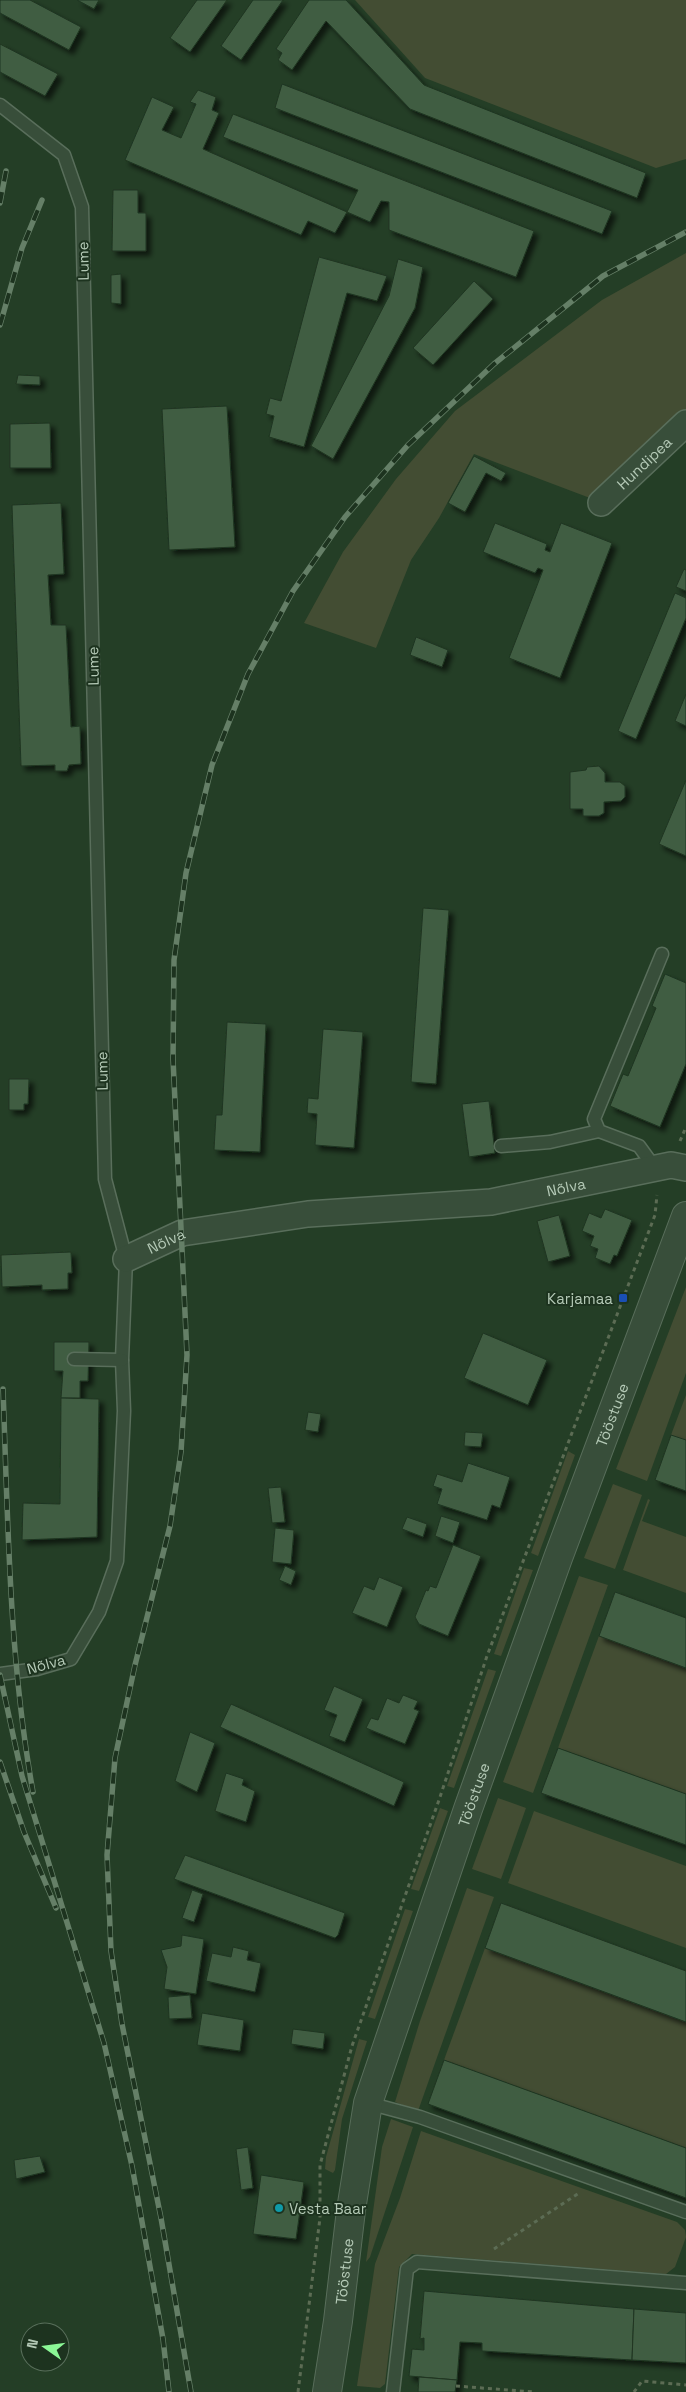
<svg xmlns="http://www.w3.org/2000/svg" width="686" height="2392" viewBox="0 0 686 2392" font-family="'Space Grotesk',sans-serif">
<defs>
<filter id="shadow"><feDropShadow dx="4.5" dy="4.5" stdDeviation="2.5" flood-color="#0009"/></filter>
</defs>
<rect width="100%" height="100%" fill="#243e26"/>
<g fill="#434d33">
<path d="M355,0h331v159l-30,9 -231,-90z"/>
<path d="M686,253v156l-96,89 -116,-44 -35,64 -28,42 -35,88 -72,-25 39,-71 53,-73 59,-68 147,-111z"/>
<path d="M686,1287v86l-39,108 -31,-12z"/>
<path d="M686,1395v45l-15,-5z"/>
<path d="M568,1451l7,4 -37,101 -7,-3z"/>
<path d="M613,1484l29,11 -27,74 -31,-11z"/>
<path d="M648,1499l2,1 -8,21 44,16v56l-63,-23z"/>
<path d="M524,1568l9,2 -32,86 -7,-2z"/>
<path d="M579,1576l29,9 -75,208 -30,-11z"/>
<path d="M599,1636l87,32v126l-128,-46z"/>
<path d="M488,1669l8,2 -42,117 -7,-2z"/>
<path d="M498,1798l28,10 -25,71 -29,-10z"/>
<path d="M440,1808l8,3 -29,80 -8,-2z"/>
<path d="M534,1811l152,55v82l-178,-65z"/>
<path d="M467,1888l27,9 -76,214 -23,-9 25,-81z"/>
<path d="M405,1909l8,2 -38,108 -7,-2z"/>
<path d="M485,1948l201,74v126l-242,-88z"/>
<path d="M359,2039l8,2 -25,78 -7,51 -2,3 -8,-4 1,-12z"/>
<path d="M391,2119l22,8 -43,130 -4,5 16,-115z"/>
<path d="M421,2131l256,91 8,8 1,7 -11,30 -9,7 -254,-20 -13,13 -14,117 -5,4 -23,-2 18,-122 25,-66z"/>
</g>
<g fill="#405d42" stroke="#1f3521" filter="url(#shadow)">
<path d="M0,0h30l51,27 -12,23 -69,-37z"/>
<path d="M77,0h22l-5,9z"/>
<path d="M197,0h30l-37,52 -20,-14z"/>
<path d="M253,0h30l-42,60 -20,-14z"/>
<path d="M309,0h37l78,85 222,88 -9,25 -227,-89 -84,-88 -34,49 -14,-10 4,-7 -6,-4z"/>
<path d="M0,44l58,30 -13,22 -45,-24z"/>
<path d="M282,84l330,127 -10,23 -327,-126z"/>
<path d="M198,90l18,7 -4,13 7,3 -16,36 144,63 -12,21 -27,-12 -7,14 -176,-75 27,-63 22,10 -12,23 19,8 15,-34 -6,-2z"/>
<path d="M233,114l301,117 -18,46 -127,-47v-28l-8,-1 -11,21 -23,-10 11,-22 -135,-53z"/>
<path d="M113,190h25v23h8v38h-34z"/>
<path d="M319,257l68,19 -10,25 -30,-8 -43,154 -35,-10 5,-21 -8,-2 4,-16 11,3z"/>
<path d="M398,259l25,8 -8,41 -82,151 -22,-13 78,-150z"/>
<path d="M121,274v30l-10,-1v-28z"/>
<path d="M474,281l19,18 -60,66 -20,-17z"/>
<path d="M18,375l22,1v9l-24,-1z"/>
<path d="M227,406l8,141 -66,3 -7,-141z"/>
<path d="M50,423l1,45h-41v-44z"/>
<path d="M474,456l32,17 -5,8 -15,-8 -21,39 -17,-9z"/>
<path d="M61,503l3,71 -16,1 3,50h15l5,102 9,-1 1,38 -12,1 -2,6h-12v-6l-34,1 -9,-261z"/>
<path d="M495,523l52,21 -2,6 5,2 11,-29 51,20 -52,135 -51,-20 34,-88 -5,-2 -3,5 -52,-21z"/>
<path d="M684,569l2,1v21l-10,-4z"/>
<path d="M675,593l11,5v20l-50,121 -18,-8z"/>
<path d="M416,637l32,13 -6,17 -32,-12z"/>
<path d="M686,694v32l-11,-5z"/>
<path d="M599,766l6,7v9h15l5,4v11l-4,4 -17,1v11l-5,3h-16v-7h-13v-37l16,-2 1,-3z"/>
<path d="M686,780v76l-27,-12z"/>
<path d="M423,908l26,2 -13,174 -25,-2z"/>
<path d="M665,974l21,9v81l-26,63 -50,-21 13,-32 5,2 28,-68 -4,-2z"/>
<path d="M227,1022l39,2 -6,128 -46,-2 2,-35h6z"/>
<path d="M323,1029l40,3 -9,116 -39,-3 2,-31 -10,-1 1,-15 10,1z"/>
<path d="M9,1079h20l-1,25h-4v6h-15z"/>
<path d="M489,1101l6,52 -26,4 -7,-53z"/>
<path d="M605,1209l27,11 -15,36 -3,-1 -4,9 -15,-6 3,-9 -8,-3 4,-10 -12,-5 7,-18 12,5z"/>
<path d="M559,1215l11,41 -22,6 -11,-41z"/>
<path d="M71,1252l1,21h-4v16l-26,1v-5l-40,2 -1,-32z"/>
<path d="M483,1333l64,27 -19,45 -64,-27z"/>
<path d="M54,1342h35l-1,39h-8v17h-19l2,-27h-9z"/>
<path d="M61,1398l38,1 -2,138 -75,3 1,-37 37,1z"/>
<path d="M308,1412l13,2 -3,18 -13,-2z"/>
<path d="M465,1432l18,1 -2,14 -17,-1z"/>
<path d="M671,1435l15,5v51l-31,-11z"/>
<path d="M468,1463l42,14 -10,31 -8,-3 -5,15 -50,-16 5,-15 -9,-3 4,-12 25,8z"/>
<path d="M281,1487l4,35 -13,1 -4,-35z"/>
<path d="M441,1516l19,6 -7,21 -18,-7z"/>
<path d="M407,1517l20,7 -4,13 -21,-8z"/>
<path d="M275,1528l19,2 -3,34 -19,-2z"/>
<path d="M453,1545l28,11 -33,80 -29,-12 -4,-7 11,-27 2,1 2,-5 6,2z"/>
<path d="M285,1566l11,5 -5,14 -12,-5z"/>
<path d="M379,1577l24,10 -16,40 -35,-14 12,-27 10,4z"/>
<path d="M615,1592l71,26v50l-87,-32z"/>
<path d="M334,1686l29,13 -18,43 -16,-6 8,-21 -13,-5z"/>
<path d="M403,1695l15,6 -4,8 5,2 -14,33 -39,-16 5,-10 7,2 9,-22 12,5z"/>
<path d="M231,1704l173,78 -10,24 -174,-79z"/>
<path d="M190,1732l25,11 -18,49 -22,-11z"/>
<path d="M558,1748l128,46v51l-145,-52z"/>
<path d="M226,1773l18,6 -2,6 13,6 -9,31 -31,-11z"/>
<path d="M185,1855l160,58 -7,22 -3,3 -161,-59z"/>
<path d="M192,1890l11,4 -9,28 -12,-4z"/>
<path d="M501,1903l185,68v51l-201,-74z"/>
<path d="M182,1935l22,4 -8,55 -32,-5 3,-22 -6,-17 20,-4z"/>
<path d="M233,1947l16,4 -2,9 14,3 -6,29 -49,-11 6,-28 19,4z"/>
<path d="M190,1995l2,23 -23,1 -1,-22z"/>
<path d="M202,2013l42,7 -4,31 -43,-6z"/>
<path d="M293,2029l32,4 -2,16 -32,-5z"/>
<path d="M444,2060l242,88v50l-258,-94z"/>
<path d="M248,2147l5,41 -12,2 -5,-41z"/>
<path d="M40,2156l5,16 -29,7 -2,-19z"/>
<path d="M261,2175l43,7 -8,57 -43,-5z"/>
<path d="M424,2291l210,18 -2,51 -150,-9v-8l-22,-1 -3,38 -48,-4 3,-27 12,1v-12l-4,1z"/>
<path d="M634,2309l52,4v50l-54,-3z"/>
<path d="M419,2377l38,3 -2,12h-37z"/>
</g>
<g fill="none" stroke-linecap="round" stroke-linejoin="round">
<defs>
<g id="service">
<path d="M0,105l64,50 18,52 23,972 21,80 -4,101 2,51 -7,150 -18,51 -28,47 -34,10 -37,5"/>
<path d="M501,1146l49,-4 49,-11"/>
<path d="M655,1168l-16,-22 -40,-15 -5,-12 68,-165"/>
<path d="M74,1359l48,1"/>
<path d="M368,2103l52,14 266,95"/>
<path d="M393,2392l14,-123 10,-7 269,21"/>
</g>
<g id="minor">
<path id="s1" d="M601,503l85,-80"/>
<path id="s2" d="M126,1259l56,-26 126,-19 183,-12 180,-37 15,3"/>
</g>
<g id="tertiary">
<path id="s3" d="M327,2392l11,-71 13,-111 17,-107 100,-294 90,-251 128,-342"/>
</g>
</defs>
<use href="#service" stroke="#596e5b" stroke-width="15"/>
<use href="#minor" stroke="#596e5b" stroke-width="28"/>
<use href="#tertiary" stroke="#596e5b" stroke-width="30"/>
<g stroke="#5c6c54" stroke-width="3" stroke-dasharray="4 4" stroke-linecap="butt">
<path d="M680,1141l6,-14"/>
<path d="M494,2249l85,-56"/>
<path d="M456,2386l78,6"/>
<path d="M298,2392l22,-174v-53l32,-119 87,-246 48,-144 168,-441 2,-20"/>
<path d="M634,2392l8,-11 44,4"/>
</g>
<use href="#service" stroke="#384e3a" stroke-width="12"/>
<use href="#minor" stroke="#384e3a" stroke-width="25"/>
<use href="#tertiary" stroke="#384e3a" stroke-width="28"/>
<defs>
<g id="rail">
<path d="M0,203l6,-32"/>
<path d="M0,325l22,-77 20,-48"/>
<path d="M3,1389c5,134 6,270 30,403"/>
<path d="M0,1675l22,101 82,267 28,123 31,173 6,53"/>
<path d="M0,1762l24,70 32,76"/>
<path d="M191,2392l-30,-174 -39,-194 -11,-73 -4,-96 8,-97 20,-93 35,-139 11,-74 6,-97 -14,-296 1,-99 12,-87 26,-108 36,-91 45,-83 52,-74 63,-72 86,-81 109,-88 83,-44"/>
</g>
</defs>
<use href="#rail" stroke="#657f67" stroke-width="5.5"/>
<use href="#rail" stroke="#1d331f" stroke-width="4" stroke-dasharray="11" stroke-linecap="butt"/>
</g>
<rect fill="#1a4fb4" stroke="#1d331f" stroke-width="2" x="618" y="1293" width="10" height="10" rx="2.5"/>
<circle fill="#0f9aa8" stroke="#1d331f" stroke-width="2" cx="279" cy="2208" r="5"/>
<g text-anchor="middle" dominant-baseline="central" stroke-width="4" stroke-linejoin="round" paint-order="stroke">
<g font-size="15" fill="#b4c9b6" stroke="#1d331f">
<text transform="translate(83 261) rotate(-91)">Lume</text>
<text stroke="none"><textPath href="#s1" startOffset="59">Hundipea</textPath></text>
<text transform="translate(93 666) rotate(-91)">Lume</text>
<text transform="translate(102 1071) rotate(-91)">Lume</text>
<text stroke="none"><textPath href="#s2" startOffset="449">Nõlva</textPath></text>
<text stroke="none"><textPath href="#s2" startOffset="44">Nõlva</textPath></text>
<text stroke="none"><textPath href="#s3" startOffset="1022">Tööstuse</textPath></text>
<text transform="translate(46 1664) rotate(-15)">Nõlva</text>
<text stroke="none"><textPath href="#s3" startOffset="618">Tööstuse</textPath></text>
<text stroke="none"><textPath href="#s3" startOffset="122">Tööstuse</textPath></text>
</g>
<g font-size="15" fill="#b4c9b6" stroke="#1d331f" text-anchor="end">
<text x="613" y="1298">Karjamaa</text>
<text x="289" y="2208" text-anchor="start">Vesta Baar</text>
</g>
</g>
<g transform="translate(45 2347) rotate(284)"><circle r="24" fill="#1d331f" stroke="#596f5b"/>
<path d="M0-4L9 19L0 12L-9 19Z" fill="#8bf796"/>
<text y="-8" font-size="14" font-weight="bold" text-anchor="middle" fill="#b4c9b6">N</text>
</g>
</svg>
